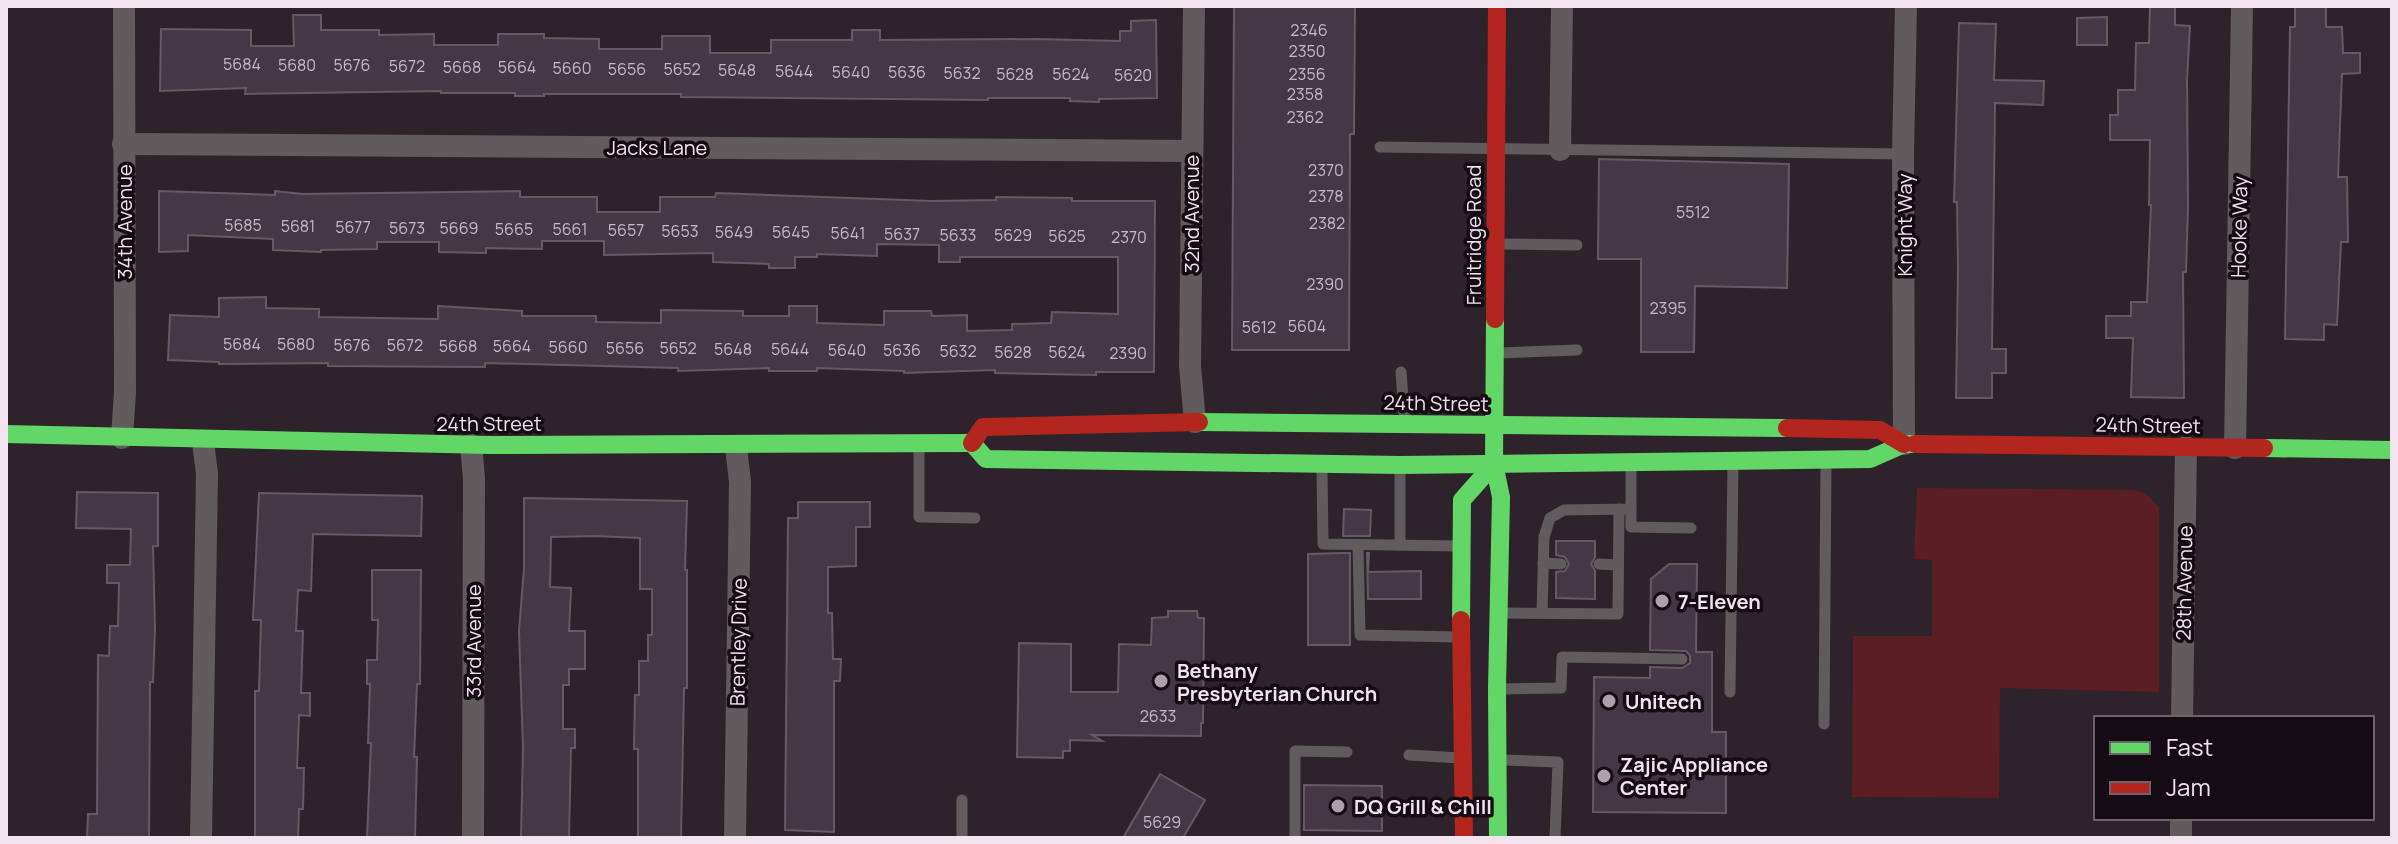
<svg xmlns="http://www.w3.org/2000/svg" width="2398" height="844" viewBox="0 0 2398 844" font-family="Manrope,sans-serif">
<rect width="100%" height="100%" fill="#2e232b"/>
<path fill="#5a1e24" d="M1917,488l217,2 11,3 14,14v185l-159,-4 -1,110 -147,-1 1,-161h79v-76l-18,-1z"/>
<g fill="#453746" stroke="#635b63" stroke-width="2">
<path d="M1234,6h121l-1,128h-4l-1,216h-117z"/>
<path d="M2150,6h25v19l15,1 -3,53 1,128 -2,65h-3l1,126 -53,-1 2,-59h-27v-22h25v-14h16l4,-97h-2l1,-65h-40v-25h8v-25h17l1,-47h13z"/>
<path d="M2295,6h31v21h16l1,26h17v20l-18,1 -4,103h9l1,65h-7l-4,83 -13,-1v16l-39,-1 5,-312h5z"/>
<path d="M293,15h28v15h58v5l55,-1v11h64v-11h46v4l55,1v10h63v-13h48v17h61v-13h81v-10h28v10l157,-1 83,2v-10h11v-10l25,-1 1,78 -58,1v3l-29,-1v-3h-82v2l-307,-3v-3h-137v2h-29v-3h-74v-2l-196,3 1,-6 -86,3 1,-62 90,1v16h43z"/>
<path d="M2107,17v28h-30v-27z"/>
<path d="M1959,23l37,1 -2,56 50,1 -1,24 -48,-2 -3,246h14v24h-14v25h-36l2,-129 -1,-67h-3z"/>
<path d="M1599,159l190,5 -2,124 -92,-2 -1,66h-53v-93h-43z"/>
<path d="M159,191l116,4v-4l28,3 217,-3v6h77v15h63v-15h55l1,-4 216,8 64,-1v-3l76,1v3h83l-1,171h-58v3l-101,-2v-3l-91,3v-2l-87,-3v3h-48v-3l-91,3v-3l-193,-5v4l-157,-1v-3l-109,1v-2l-51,-2 2,-45 49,2v-19l47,-1v11l53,1v8l119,2v-13l84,5v5h74v6l65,1v-13l82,1v5h46v-10h28v17l67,2v-14h47l1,5 35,-1v16l45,-1v-6l39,-1 1,-11 66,2v-57h-158v5h-21v-17l-62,-1v12l-60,-2v3h-22v11h-26v-4l-56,-2v-9l-109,2v-14h-62v8l-56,-1v5l-47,-1v-10h-62v7l-56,1v2l-48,-2v-11l-85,-4v16l-29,1z"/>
<path d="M77,492l81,1v53h-5l2,82 -2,54h-3l-1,156h-62l1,-24h9l1,-159 11,1 1,-30h8l1,-43h-12v-18h23l1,-36 -55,-1z"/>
<path d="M259,493l163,3 -1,40 -108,-2 -2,57 -13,-1 -2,41h7l-2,62h9v23l-11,-1 -2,53h7l-1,41h-4l-1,29h-43v-147h4l2,-71h-8z"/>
<path d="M524,498l163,3 -2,69h2v118h-3l-3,150h-43v-89h-4l1,-54h4v-34h9v-26h4v-46h-12v-51l-44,-2 -45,1 -1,50 21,1 -2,43h16v38h-16v16h-6v44h12v19h-4l-2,90h-48l2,-90 -4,-117 5,-63z"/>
<path d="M798,502h72v25h-14v39l-28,1v46h4l1,46h8l-1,22h-6v151l-49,-2 3,-312h10z"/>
<path d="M1344,509l27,1 -1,26h-27z"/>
<path d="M1556,541h39v16l-4,7 4,7v28l-39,-1v-26l9,-1 4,-7 -4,-7 -9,-2z"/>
<path d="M1342,553h8v92h-42v-91z"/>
<path d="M1367,553h2l-1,19 53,-1v28h-53z"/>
<path d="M1669,564h28l-1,88h16v80h14v81l-133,-1 1,-135 56,1v-11l32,1 8,-5v-7l-4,-5 -36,-1 1,-71z"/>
<path d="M372,570h49l-1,114h-3l-3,73h3l-2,81h-48l4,-95h-3l2,-59h-3v-24h10l1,-40h-6z"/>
<path d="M1168,611h29l1,7h6l-1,105h-2v13l-109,-1 10,6 -32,-1v11h-7v7l-46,-1 2,-114 52,1v48h47l1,-48 32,1 1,-27 16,-1z"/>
<path d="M1160,774l45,26 -22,38h-60z"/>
<path d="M1304,785l78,1v45l-78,-1z"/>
</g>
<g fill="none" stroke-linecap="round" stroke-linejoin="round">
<g stroke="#605b5d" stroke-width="11">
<path d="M1380,147l523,7"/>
<path d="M1500,244l77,1"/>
<path d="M1499,353l78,-3"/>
<path d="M1401,372l4,52"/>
<path d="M919,445v72l56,1"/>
<path d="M1400,466v79"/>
<path d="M1322,468l1,76 135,2"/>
<path d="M1631,509v18l60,1"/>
<path d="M1358,545l2,90 97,2"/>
<path d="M1543,563l18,1"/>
<path d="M1599,564l19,1"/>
<path d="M1503,613l115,1 1,-105"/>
<path d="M1542,613l2,-76 6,-19 14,-8 67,-1v-46"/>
<path d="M1501,689l60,-1 1,-31 120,2"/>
<path d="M1730,692l3,-230"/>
<path d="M1824,724l2,-263"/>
<path d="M1409,755l51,3"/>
<path d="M1502,760l56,2 -3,76"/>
<path d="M962,838v-38"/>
<path d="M1295,838v-87l52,1"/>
</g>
<g stroke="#605b5d" stroke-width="22">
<path d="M1194,6l-4,360 5,56"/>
<path d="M123,144l1068,7"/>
<path d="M1560,150l2,-144"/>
<path d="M122,438l3,-46 -1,-386"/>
<path d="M1904,444l-1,-290 3,-148"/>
<path d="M471,445l3,33 -1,360"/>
<path d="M2235,448l7,-442"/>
<path d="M2182,718l4,-271"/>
<path d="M201,838l6,-364 -4,-32"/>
<path d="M735,838l5,-356 -4,-35"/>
<path d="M2181,838v-20"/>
</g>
<g stroke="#63d668" stroke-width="18">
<path d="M1495,319l-1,145 7,33 -4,192 1,149"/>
<path d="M1199,422l588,6"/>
<path d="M6,434l483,11 483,-2"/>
<path d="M972,443l14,16 414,6 470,-6 34,-15h11"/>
<path d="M2264,448l128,2"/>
<path d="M1461,620l1,-120 32,-36"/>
</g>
<g stroke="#b3261e" stroke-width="18">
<path d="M1495,319l2,-313"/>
<path d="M1787,428l93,2 24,14"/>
<path d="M972,443l11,-16 216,-5"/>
<path d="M1915,444l349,4"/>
<path d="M1461,620l3,218"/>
</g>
</g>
<g fill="#ada0a9" stroke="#140c12" stroke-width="3">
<circle cx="1662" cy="601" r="8"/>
<circle cx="1161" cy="681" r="8"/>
<circle cx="1609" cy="701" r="8"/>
<circle cx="1604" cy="776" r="8"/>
<circle cx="1338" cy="806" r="8"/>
</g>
<g text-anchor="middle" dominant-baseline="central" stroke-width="7" stroke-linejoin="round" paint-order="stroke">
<g font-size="16" fill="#c6b9c3">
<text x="1309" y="30">2346</text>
<text x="1307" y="51">2350</text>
<text x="242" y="64">5684</text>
<text x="297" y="65">5680</text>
<text x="352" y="65">5676</text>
<text x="407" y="66">5672</text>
<text x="462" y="67">5668</text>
<text x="517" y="67">5664</text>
<text x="572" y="68">5660</text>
<text x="627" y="69">5656</text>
<text x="682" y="69">5652</text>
<text x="737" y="70">5648</text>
<text x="794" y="71">5644</text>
<text x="851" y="72">5640</text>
<text x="907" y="72">5636</text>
<text x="962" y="73">5632</text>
<text x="1015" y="74">5628</text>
<text x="1071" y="74">5624</text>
<text x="1307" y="74">2356</text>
<text x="1133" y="75">5620</text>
<text x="1305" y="94">2358</text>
<text x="1305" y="117">2362</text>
<text x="1326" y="170">2370</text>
<text x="1326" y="196">2378</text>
<text x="1693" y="212">5512</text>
<text x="1327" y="223">2382</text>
<text x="243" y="225">5685</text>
<text x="298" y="226">5681</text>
<text x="353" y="227">5677</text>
<text x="407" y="228">5673</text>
<text x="459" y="228">5669</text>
<text x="514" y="229">5665</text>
<text x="570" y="229">5661</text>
<text x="626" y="230">5657</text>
<text x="680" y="231">5653</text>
<text x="734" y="232">5649</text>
<text x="791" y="232">5645</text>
<text x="848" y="233">5641</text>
<text x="902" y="234">5637</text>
<text x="958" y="235">5633</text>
<text x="1013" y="235">5629</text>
<text x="1067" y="236">5625</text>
<text x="1129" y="237">2370</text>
<text x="1325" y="284">2390</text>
<text x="1668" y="308">2395</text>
<text x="1307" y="326">5604</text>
<text x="1259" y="327">5612</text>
<text x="242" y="344">5684</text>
<text x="296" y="344">5680</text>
<text x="352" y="345">5676</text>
<text x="405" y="345">5672</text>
<text x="458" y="346">5668</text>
<text x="512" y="346">5664</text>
<text x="568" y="347">5660</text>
<text x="625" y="348">5656</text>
<text x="678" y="348">5652</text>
<text x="733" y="349">5648</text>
<text x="790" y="349">5644</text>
<text x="847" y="350">5640</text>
<text x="902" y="350">5636</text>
<text x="958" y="351">5632</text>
<text x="1013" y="352">5628</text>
<text x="1067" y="352">5624</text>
<text x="1128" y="353">2390</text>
<text x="1158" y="716">2633</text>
<text x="1162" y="822">5629</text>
</g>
<g font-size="20" fill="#f1e4ed" stroke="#140c12">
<text x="657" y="147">Jacks Lane</text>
<text transform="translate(1191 214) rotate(-90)">32nd Avenue</text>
<text transform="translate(124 222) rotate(-90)">34th Avenue</text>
<text transform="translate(1904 225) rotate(-90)">Knight Way</text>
<text transform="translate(2239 227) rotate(-89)">Hooke Way</text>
<text transform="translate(1473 235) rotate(-90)">Fruitridge Road</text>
<text transform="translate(1436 403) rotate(1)">24th Street</text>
<text x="489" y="423">24th Street</text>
<text transform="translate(2148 425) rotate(1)">24th Street</text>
<text transform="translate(2184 583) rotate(-89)">28th Avenue</text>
<text transform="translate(473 641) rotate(-90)">33rd Avenue</text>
<text transform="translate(738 642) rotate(-89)">Brentley Drive</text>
</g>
<g font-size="20" font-weight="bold" fill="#f1e4ed" stroke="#140c12" text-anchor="start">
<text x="1678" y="601">7-Eleven</text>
<text x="1177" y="670">Bethany<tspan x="1177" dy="23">Presbyterian Church</tspan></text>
<text x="1625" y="701">Unitech</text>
<text x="1620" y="764">Zajic Appliance<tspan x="1620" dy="23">Center</tspan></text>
<text x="1354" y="806">DQ Grill &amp; Chill</text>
</g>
</g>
<rect width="2398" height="844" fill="none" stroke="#f1e4ed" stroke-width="16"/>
<rect x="2094" y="716" width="280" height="104" fill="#140c12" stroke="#6c626a" stroke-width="2"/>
<rect x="2110" y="742" width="40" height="12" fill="#63d668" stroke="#6c626a" stroke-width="2"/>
<text x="2166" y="756" font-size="24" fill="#f1e4ed">Fast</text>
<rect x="2110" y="782" width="40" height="12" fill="#b3261e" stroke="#6c626a" stroke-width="2"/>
<text x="2166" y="796" font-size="24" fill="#f1e4ed">Jam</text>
</svg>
